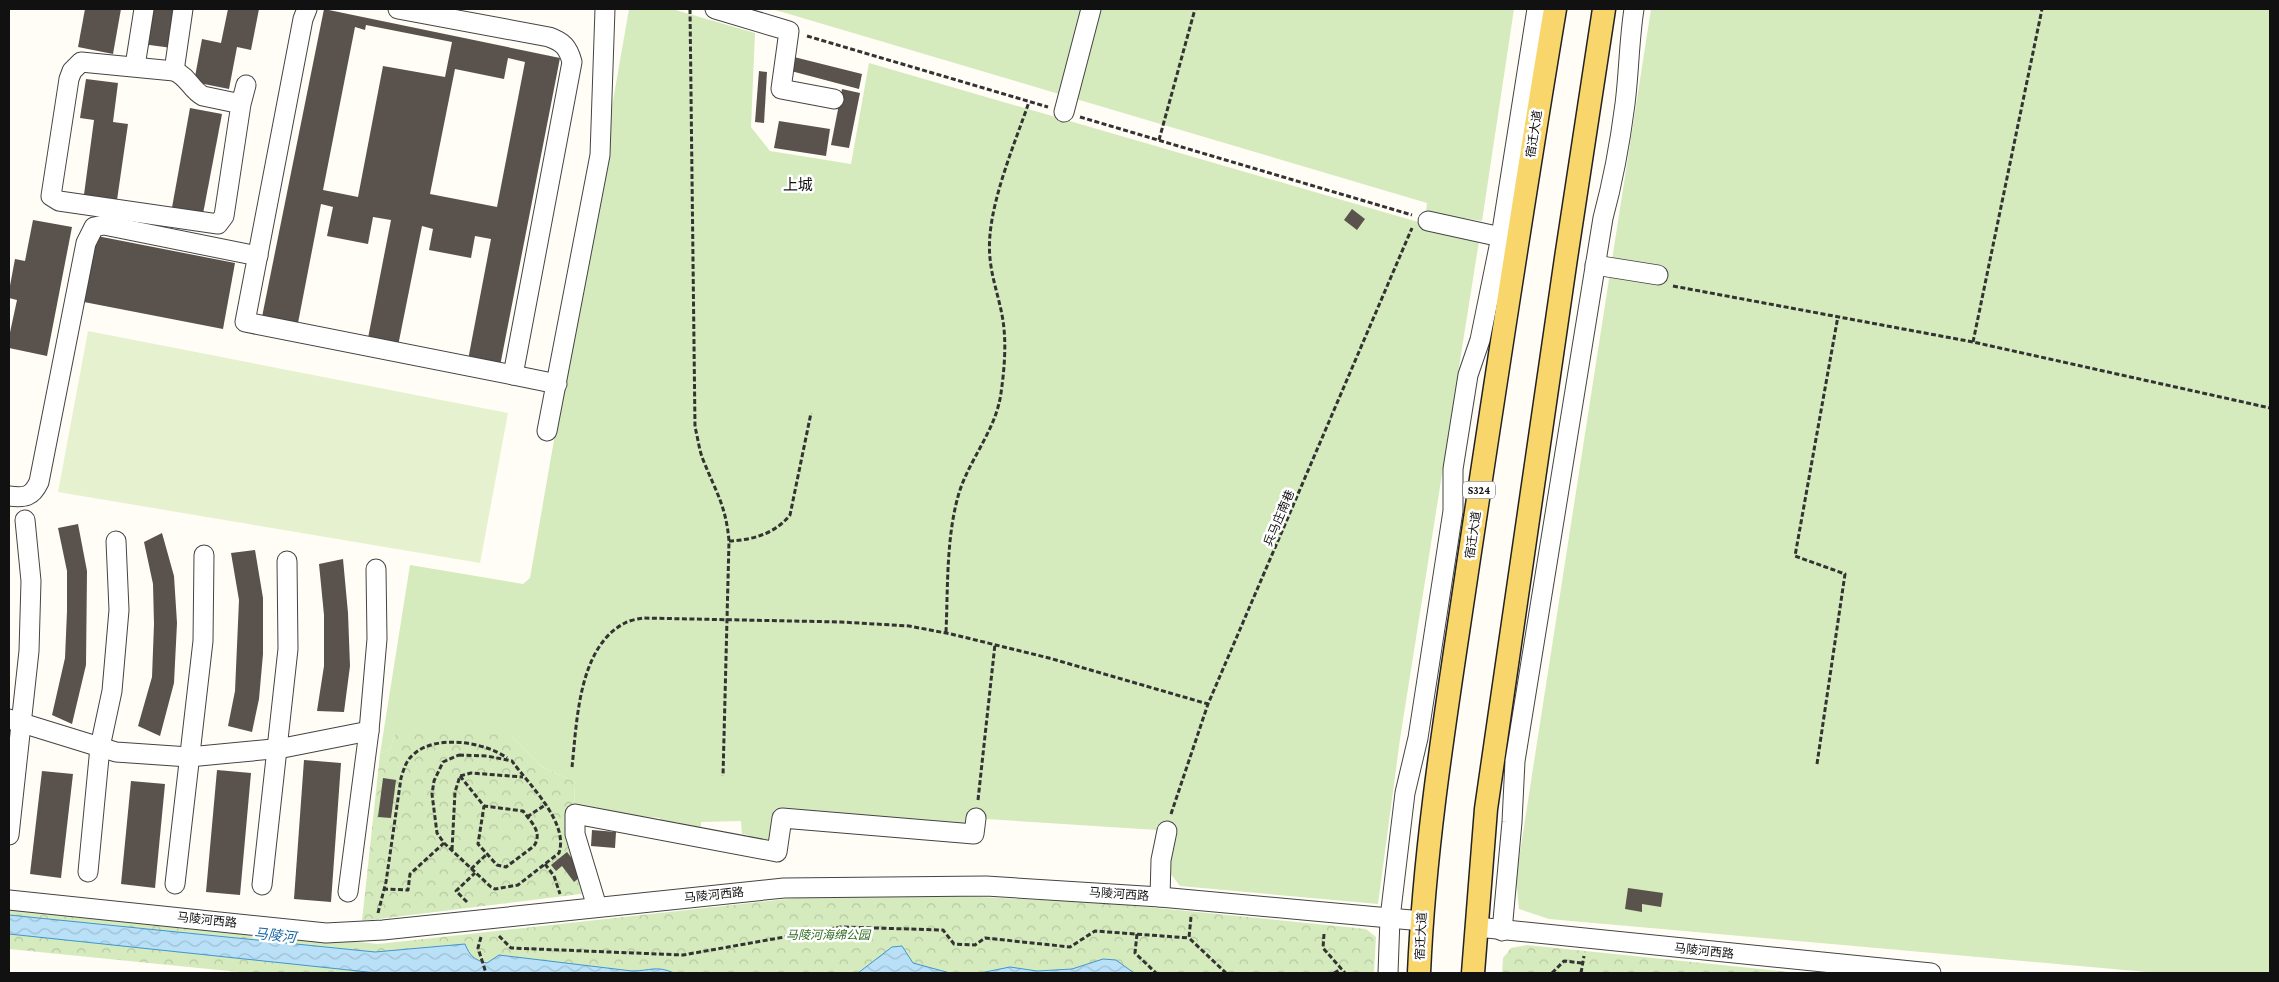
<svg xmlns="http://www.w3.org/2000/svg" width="2279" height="982" viewBox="0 0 2279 982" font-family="'Crimson Pro','Noto Sans SC',serif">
<defs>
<pattern id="park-crowns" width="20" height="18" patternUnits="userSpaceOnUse" patternTransform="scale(1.25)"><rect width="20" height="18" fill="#d5ebbd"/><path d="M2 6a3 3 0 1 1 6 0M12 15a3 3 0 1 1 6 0" fill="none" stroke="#b6c8a1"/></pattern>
<pattern id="water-waves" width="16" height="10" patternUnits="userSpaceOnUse" patternTransform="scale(1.25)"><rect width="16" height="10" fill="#b9e0f7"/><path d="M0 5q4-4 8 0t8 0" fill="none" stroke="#9ebfd3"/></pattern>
</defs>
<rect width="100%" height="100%" fill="#fffdf5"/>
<g fill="#d5ebbd">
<path d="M629,9h43l83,24 -4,94 19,24 81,13 18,-101 556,161 -1,6 55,11 -79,498 -22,165 -198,-18 -10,-13 3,-42 -203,-13 -1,9 -194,-18 -4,32 -23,-3 1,-3 -7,-1 -1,-13 -40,1v7l-23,-4v-3h-17l-1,-4 -86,-8 1,-28 -33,-15 -32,-32h-115l-6,15 -9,4 30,-189 113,19 7,-6z"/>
<path d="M772,9h742l-32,212 -56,-9 1,-9z"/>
<path d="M1651,9h619v964h-112l-609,-54 -30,-10 -3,-31z"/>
</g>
<g fill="url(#park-crowns)">
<path d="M407,730l103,5 32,32 33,15 -1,28 15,83 -227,28 18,-167 9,-4 6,-15z"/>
<path d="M959,896l148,7 259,26 10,8 -2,36h-1125l-240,-24v-43l369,38 426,-47z"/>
<path d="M1527,945l272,28h-297l1,-15 8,-10z"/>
</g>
<path fill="#e6f2cf" d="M88,331l420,82 -28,150 -422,-71z"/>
<g fill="url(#water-waves)" stroke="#3f96cf">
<path d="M9,915l366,37 90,-8c5,12 9,16 22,19l12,-8 133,16c18,0 24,-6 42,2h-297l-368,-39z"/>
<path d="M902,946l11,17 37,10h-92l34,-26z"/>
<path d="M1103,959l13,1 18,13h-154l30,-6 27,4 35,-2z"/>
</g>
<g fill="#5a524d" fill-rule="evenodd">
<path d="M85,9h36l-8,45 -35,-7z"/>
<path d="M147,9h31l-6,39 -30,-4z"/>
<path d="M228,9h31l-8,41 -14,-3 -8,42 -35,-7 8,-43 19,4z"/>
<path d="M324,9l236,49 -60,308 -32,-6 23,-121 -16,-3 -4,22 -42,-8 4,-21 -11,-3 -24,120 -30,-8 23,-118 -18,-3 -5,27 -41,-8 6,-29 -12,-3 -23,119 -36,-6zM366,25l86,17 -7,35 -62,-11 -25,131 -35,-7 32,-163 10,3zM508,58l17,4 -28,145 -67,-13 25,-125 49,10z"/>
<path d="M794,57l68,17 -3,15 -68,-18z"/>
<path d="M759,71l8,1 -3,51 -9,-1z"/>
<path d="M86,79l32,4 -5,39 15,2 -12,83 -33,-5 11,-82 -14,-2z"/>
<path d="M842,89l18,4 -11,55 -18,-3z"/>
<path d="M190,108l32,6 -20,105 -31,-6z"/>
<path d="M779,121l51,8 -4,27 -52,-8z"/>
<path d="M1352,209l13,10 -8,11 -13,-10z"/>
<path d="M33,220l39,7 -25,129 -38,-8v-11l8,-37 -8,-2v-7l6,-32 10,2z"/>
<path d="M97,236l138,27 -12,66 -139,-27z"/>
<path d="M78,524l9,47 -1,94 -14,59 -20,-9 13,-57 2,-47v-40l-9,-43z"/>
<path d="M162,533l12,43 3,47 -3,60 -14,53 -22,-10 14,-49 2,-53 -1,-40 -9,-42z"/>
<path d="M255,550l8,48v56l-4,45 -7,33 -24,-6 7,-35 4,-91 -8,-47z"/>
<path d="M343,559l5,54 2,53 -6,46 -27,-1 7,-45v-51l-5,-51z"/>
<path d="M304,760l37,3 -10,139 -37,-3z"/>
<path d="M217,770l34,3 -11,122 -34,-3z"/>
<path d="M42,771l31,3 -12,104 -31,-4z"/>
<path d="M383,778l13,2 -5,38 -13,-1z"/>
<path d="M131,781l34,3 -10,104 -34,-4z"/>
<path d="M592,830l24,2 -1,16 -24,-2z"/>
<path d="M567,852l17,22 -10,8 -12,-16 -6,5 -5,-6z"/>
<path d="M1628,888l35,5 -2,14 -19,-3v8l-17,-3z"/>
</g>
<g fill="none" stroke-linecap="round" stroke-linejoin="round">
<defs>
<g id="minor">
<path d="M307,9l-4,10 -58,303 268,53 59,-313c-4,-15 -9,-20 -23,-25l-151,-28"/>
<path d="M715,9l74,22 -8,58 53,10"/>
<path d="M135,66l9,-57"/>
<path d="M174,71l9,-62"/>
<path d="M241,104l-38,-8c-12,-6 -15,-20 -29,-25l-93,-9 -9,9 -3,8 -18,117 8,5 159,23 6,-8 17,-112 5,-19"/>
<path d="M1064,112l27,-103"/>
<path d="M1428,221l73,16"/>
<path d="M1595,265l63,10"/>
<path d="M513,375l44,9"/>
<path d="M547,431l53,-276 5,-146"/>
<path d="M9,496c16,2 23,1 30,-14l47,-239 8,-16 10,-2 154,31"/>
<path d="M9,719l107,33 73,5 94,-9 86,-17"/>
<path d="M9,835l20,-184 2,-70 -6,-61"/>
<path d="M88,872l12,-125 12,-56 7,-81 -3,-69"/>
<path d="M175,884l28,-243 1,-86"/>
<path d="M262,885l26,-236 -1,-88"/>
<path d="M348,892l21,-161 8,-92 -1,-70"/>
<path d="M1160,897l1,-37 6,-29"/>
<path d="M9,900l317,33 57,-3 401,-42 202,-2 174,11 262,24"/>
<path d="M597,907l-22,-73v-20l202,38 5,-34 192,16 2,-16"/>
<path d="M1477,927l454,46"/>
<path d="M1502,931l10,-109 3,-61 88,-543c10,-37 17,-75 22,-114 4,-31 4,-63 9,-95"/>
<path d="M1388,973l2,-55 15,-125 13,-55 35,-227v-42l15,-94 12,-35 21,-103 36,-228"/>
</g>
<g id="major">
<path d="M1419,973c6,-137 29,-272 49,-408 28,-186 56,-371 87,-556"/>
<path d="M1473,973l13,-164 80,-551 38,-249"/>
</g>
</defs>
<use href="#minor" stroke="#444" stroke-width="21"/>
<use href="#major" stroke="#222" stroke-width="25"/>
<g stroke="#333" stroke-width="3" stroke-dasharray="5 2.5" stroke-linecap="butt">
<path d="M690,9l5,418c3,11 4,24 9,35 12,30 22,44 25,79l-6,235"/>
<path d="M807,36l241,71"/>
<path d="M1080,117l332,98"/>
<path d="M1159,140l36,-131"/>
<path d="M1673,286l300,56 297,66"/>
<path d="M1973,342l69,-333"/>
<path d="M729,541c23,-1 46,-7 61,-26l21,-102"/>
<path d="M946,632c2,-45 0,-95 13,-139 11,-35 37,-63 42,-100 3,-21 5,-43 3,-64 -2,-24 -12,-47 -14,-71 -5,-46 24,-112 39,-156"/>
<path d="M459,755l28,1 25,5c17,24 57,61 47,92l-41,32 -23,4 -4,-2 -47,-44 -7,-10 -5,-39 2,-13 9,-19z"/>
<path d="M1817,764l28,-190 -50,-18 43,-240"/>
<path d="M572,767c5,-45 6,-120 53,-144 5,-3 13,-4 18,-5l198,4 68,4 42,8 98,24 159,46"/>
<path d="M460,776l24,30 39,5c8,11 20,21 11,35l-28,21 -9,-2 -19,-21 6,-38"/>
<path d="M978,800l17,-156"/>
<path d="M1171,814l37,-110 204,-476"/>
<path d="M527,817l18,-12"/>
<path d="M452,850l3,-58 5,-16 11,-3 52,4"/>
<path d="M545,864l9,12 6,18"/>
<path d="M471,869l16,-15"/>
<path d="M383,889l25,1 2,-16 34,-31"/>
<path d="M467,902l-11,-11 19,-18"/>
<path d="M378,913l8,-31 15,-104c3,-9 5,-18 13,-24 22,-20 71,-12 93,4"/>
<path d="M1191,917l-2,21 37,35"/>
<path d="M1137,934l-2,19 21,20"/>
<path d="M1324,934l-1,14 22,25"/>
<path d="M499,936l12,12 172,7 158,-28 102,3 11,14 21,1 10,-7 85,9 25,-16 94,7"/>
<path d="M481,937l-3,11 8,25"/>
<path d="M1334,973l7,-4"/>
<path d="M1552,973l12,-12 18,2"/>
<path d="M1581,973l3,-17"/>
</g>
<use href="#minor" stroke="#fff" stroke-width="19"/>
<use href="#major" stroke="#f9d66b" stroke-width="22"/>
</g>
<g text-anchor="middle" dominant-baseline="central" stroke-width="5" stroke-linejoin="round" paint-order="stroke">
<rect fill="#fff" stroke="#585858" stroke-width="1" x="1463" y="481.5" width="32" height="17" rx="4"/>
<g font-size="11" font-weight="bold" fill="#111">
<text x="1479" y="490">S324</text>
</g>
<g font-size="12" fill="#111" stroke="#fff">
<text transform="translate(1534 134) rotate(-81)">宿迁大道</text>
<text transform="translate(1279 518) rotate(-67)">兵马庄南巷</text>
<text transform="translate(1473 535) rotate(-82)">宿迁大道</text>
<text transform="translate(1119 894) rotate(4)">马陵河西路</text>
<text transform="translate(714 895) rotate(-6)">马陵河西路</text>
<text transform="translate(207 920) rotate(6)">马陵河西路</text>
<text transform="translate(1421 936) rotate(-87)">宿迁大道</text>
<text transform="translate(1704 951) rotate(6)">马陵河西路</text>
</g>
<g font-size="12" font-style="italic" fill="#2f6b1f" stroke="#fff">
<text x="828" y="935">马陵河海绵公园</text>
</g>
<g font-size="14" font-style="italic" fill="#1768a6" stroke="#fff">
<text transform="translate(275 935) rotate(6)">马陵河</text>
</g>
<g font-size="15" fill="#111" stroke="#fff">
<text x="798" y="185">上城</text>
</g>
</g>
<rect width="2279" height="982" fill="none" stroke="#111111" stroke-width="20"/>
</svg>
